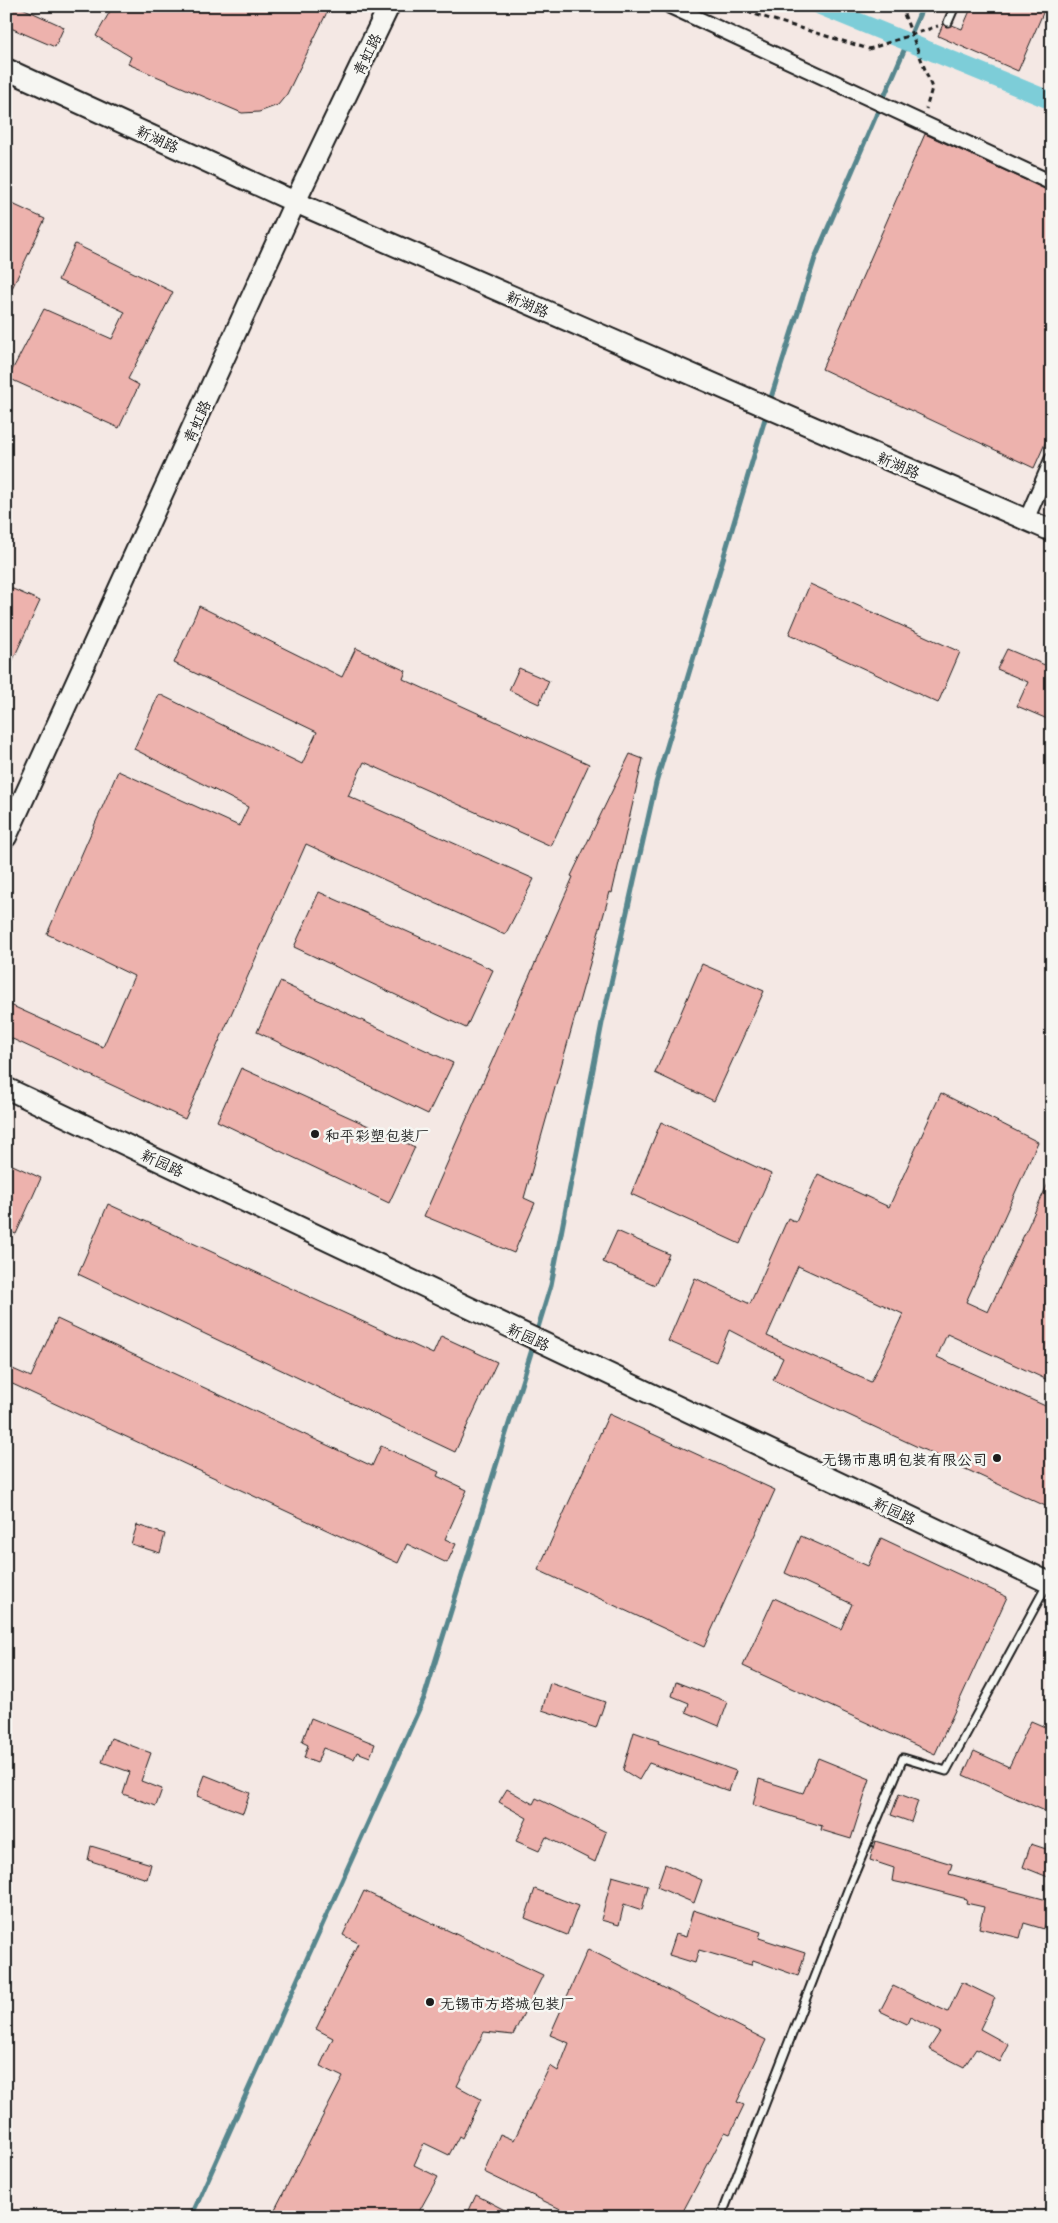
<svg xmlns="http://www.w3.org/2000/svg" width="1058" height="2223" viewBox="0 0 1058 2223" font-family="'Playpen Sans','LXGW WenKai TC',sans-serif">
<rect width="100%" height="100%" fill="#f4e8e4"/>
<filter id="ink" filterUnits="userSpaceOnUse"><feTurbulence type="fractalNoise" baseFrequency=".02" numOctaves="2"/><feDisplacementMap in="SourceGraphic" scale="10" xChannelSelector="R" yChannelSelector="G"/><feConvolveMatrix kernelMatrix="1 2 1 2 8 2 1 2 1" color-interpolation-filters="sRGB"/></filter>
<g filter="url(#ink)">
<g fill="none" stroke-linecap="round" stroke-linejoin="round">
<g stroke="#56868d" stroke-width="5">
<path d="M769,404l46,-146 108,-252"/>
<path d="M536,1334l15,-49 51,-262 54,-240 111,-371"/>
<path d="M191,2217l233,-519 110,-355"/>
</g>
<path stroke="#7dcdd8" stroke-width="18" d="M820,6l232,95"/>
</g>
<g fill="#edb2ad" stroke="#1c1c1c" fill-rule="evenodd">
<path d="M6,6h12l46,21 -9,20 -49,-21z"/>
<path d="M113,6h217l-43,88 -9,11 -19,7 -17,1 -114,-49 3,-7 -35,-21z"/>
<path d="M972,6h74l-28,65 -80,-35 5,-12 3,3 6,-2 10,4z"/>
<path d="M925,134l127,58v236l-18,40 -212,-99z"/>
<path d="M6,201l39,18 -39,82z"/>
<path d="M75,244l98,48 -45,87 11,6 -20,43 -111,-50 36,-69 68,30 13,-27 -67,-32z"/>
<path d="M810,584l150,68 -22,51 -149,-69z"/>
<path d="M6,586l34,15 -34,74z"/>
<path d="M199,606l143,71 14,-29 50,23 -3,8 186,85 -38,82 -187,-84 -16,34 186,83 -29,56 -199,-91 -121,275 -179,-83v-33l97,44 31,-71 -87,-42 71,-163 121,55 9,-19 -114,-58 25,-55 143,70 15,-32 -143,-69z"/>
<path d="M1007,649l45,19v53l-35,-15 11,-24 -31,-13z"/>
<path d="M519,668l30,13 -10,23 -30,-14z"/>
<path d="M630,754l13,5 -31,134 -2,-1 -86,306 11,5 -21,50 -90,-37 149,-339 -2,-1z"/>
<path d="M319,892l174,78 -27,58 -172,-81z"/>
<path d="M702,964l62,27 -50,110 -59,-28z"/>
<path d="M280,982l173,81 -25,51 -171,-82z"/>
<path d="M241,1068l174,79 -26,56 -172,-82z"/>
<path d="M941,1093l97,49 -72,160 22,10 64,-137v207l-105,-48 -10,23 115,52v100l-279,-129 10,-22 -54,-28 -13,32 -48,-21 27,-63 55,26 38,-86 8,4 22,-48 71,33zM798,1266l105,48 -32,68 -104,-46z"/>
<path d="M661,1122l110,52 -31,70 -109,-50z"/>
<path d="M6,1162l35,16 -25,56 -10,-4z"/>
<path d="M108,1204l325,150 8,-18 56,26 -42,90 -377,-178z"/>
<path d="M617,1231l52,23 -14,31 -52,-23z"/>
<path d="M57,1319l315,147 9,-20 58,26 -2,4 30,14 -22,49 11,5 -9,19 -40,-19 -9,19 -392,-182v-15l25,11z"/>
<path d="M609,1414l166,76 -71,157 -166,-77z"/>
<path d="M137,1525l28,9 -5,19 -29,-9z"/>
<path d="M801,1536l67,30 13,-28 126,59 -72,157 -192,-88 31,-68 67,31 11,-25 -67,-31z"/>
<path d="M676,1682l52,20 -9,24 -33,-14 3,-9 -17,-7z"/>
<path d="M550,1683l55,19 -9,26 -54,-18z"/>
<path d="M311,1718l64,26 -5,13 -13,-5 -3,7 -31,-11 -6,15 -13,-5 4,-13 -6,-3z"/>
<path d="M1031,1721l21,9v84l-89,-39 11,-24 35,16z"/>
<path d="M634,1732l25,9 -1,2 78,28 -7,20 -80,-28 -10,17 -16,-10z"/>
<path d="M111,1738l40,15 -10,28 21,8 -6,17 -33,-12 7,-22 -28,-10z"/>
<path d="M818,1758l52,21 -19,60 -30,-9 1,-4 -69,-21 6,-26 44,14z"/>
<path d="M205,1775l45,18 -7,20 -46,-17z"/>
<path d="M507,1789l26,15 3,-6 70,34 -11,30 -49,-25 -7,14 -23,-10 11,-23 -28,-16z"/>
<path d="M899,1794l19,7 -7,21 -20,-7z"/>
<path d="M875,1841l77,23 -3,10 102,27 -7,28 -20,-6 -4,15 -41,-10 5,-21 -18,-4 1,-4 -61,-16v1l-14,-3 2,-13 -24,-8z"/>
<path d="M1031,1844l21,7v17l-4,9 -25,-10z"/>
<path d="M91,1846l60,18 -4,15 -59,-19z"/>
<path d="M665,1864l37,16 -8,23 -37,-16z"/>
<path d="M612,1876l36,10 -6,24 -18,-6 -5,21 -18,-5z"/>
<path d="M535,1889l43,17 -11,29 -42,-17z"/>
<path d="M364,1891l179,84 -30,60 -29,-3 -27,54 24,13 -19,39 -3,-2 -10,19 -25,-12 -10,22 24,12 -22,40h-145l72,-140 -23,-11 13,-28 -17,-9 42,-86 -15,-8z"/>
<path d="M693,1910l68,22 -2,6 46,15 -7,23 -45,-16 -2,5 -52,-15 -4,13 -26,-8 7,-21 10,3z"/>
<path d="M588,1949l178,91 -29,62 7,3 -14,29 -5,-2 -45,85h-103l-93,-45 16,-38 14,6 36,-74 8,5 11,-28 -19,-8z"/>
<path d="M962,1982l33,16 -15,31 29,16 -9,17 -24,-13 -12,18 -35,-18 11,-17 -30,-15 -3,7 -27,-13 13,-25 55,26z"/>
<path d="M476,2195l42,22h-52z"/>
</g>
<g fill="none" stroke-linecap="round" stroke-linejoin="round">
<defs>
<g id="lane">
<path d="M948,22l7,-16"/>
<path d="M721,2217l130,-335 52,-124 43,13 102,-188"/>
</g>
<g id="street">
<path d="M670,6l382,177"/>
<path d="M1027,518l25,-58"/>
</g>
<g id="secondary">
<path d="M6,69l289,133 757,329"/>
<path d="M6,837l289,-635 94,-196"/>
<path d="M6,1088l1046,496"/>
</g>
</defs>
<use href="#lane" stroke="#1c1c1c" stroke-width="11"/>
<use href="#street" stroke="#1c1c1c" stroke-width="18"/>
<use href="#secondary" stroke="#1c1c1c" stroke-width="24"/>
<g stroke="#1c1c1c" stroke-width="3" stroke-dasharray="5 4" stroke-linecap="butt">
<path d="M740,6l14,8 115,35 69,-23"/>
<path d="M901,6l31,82 -6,21"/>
</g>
<use href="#lane" stroke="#f6f6f2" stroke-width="7"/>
<use href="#street" stroke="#f6f6f2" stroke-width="14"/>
<use href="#secondary" stroke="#f6f6f2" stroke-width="20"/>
</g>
</g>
<g fill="#1c1c1c" stroke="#f6f6f2" stroke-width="2">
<circle cx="315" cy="1134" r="5"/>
<circle cx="997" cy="1458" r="5"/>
<circle cx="430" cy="2002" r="5"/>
</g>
<g text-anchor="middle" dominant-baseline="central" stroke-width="5" stroke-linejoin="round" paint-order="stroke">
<g font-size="15" fill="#1c1c1c" stroke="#f6f6f2">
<text transform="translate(366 54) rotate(-64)">青虹路</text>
<text transform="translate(158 138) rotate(25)">新湖路</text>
<text transform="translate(528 303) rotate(23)">新湖路</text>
<text transform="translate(196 421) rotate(-66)">青虹路</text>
<text transform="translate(899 464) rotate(23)">新湖路</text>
<text transform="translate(163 1162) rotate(25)">新园路</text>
<text transform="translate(529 1336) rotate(25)">新园路</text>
<text transform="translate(895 1510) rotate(25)">新园路</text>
</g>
<g font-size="15" fill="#1c1c1c" stroke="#f6f6f2" text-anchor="start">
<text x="325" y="1134">和平彩塑包装厂</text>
<text x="987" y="1458" text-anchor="end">无锡市惠明包装有限公司</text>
<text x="440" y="2002">无锡市方塔城包装厂</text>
</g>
</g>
<rect width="1058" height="2223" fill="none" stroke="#f6f6f2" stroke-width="25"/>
<rect x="12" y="12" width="1033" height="2198" fill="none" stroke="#1c1c1c" stroke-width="2" filter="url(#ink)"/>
</svg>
